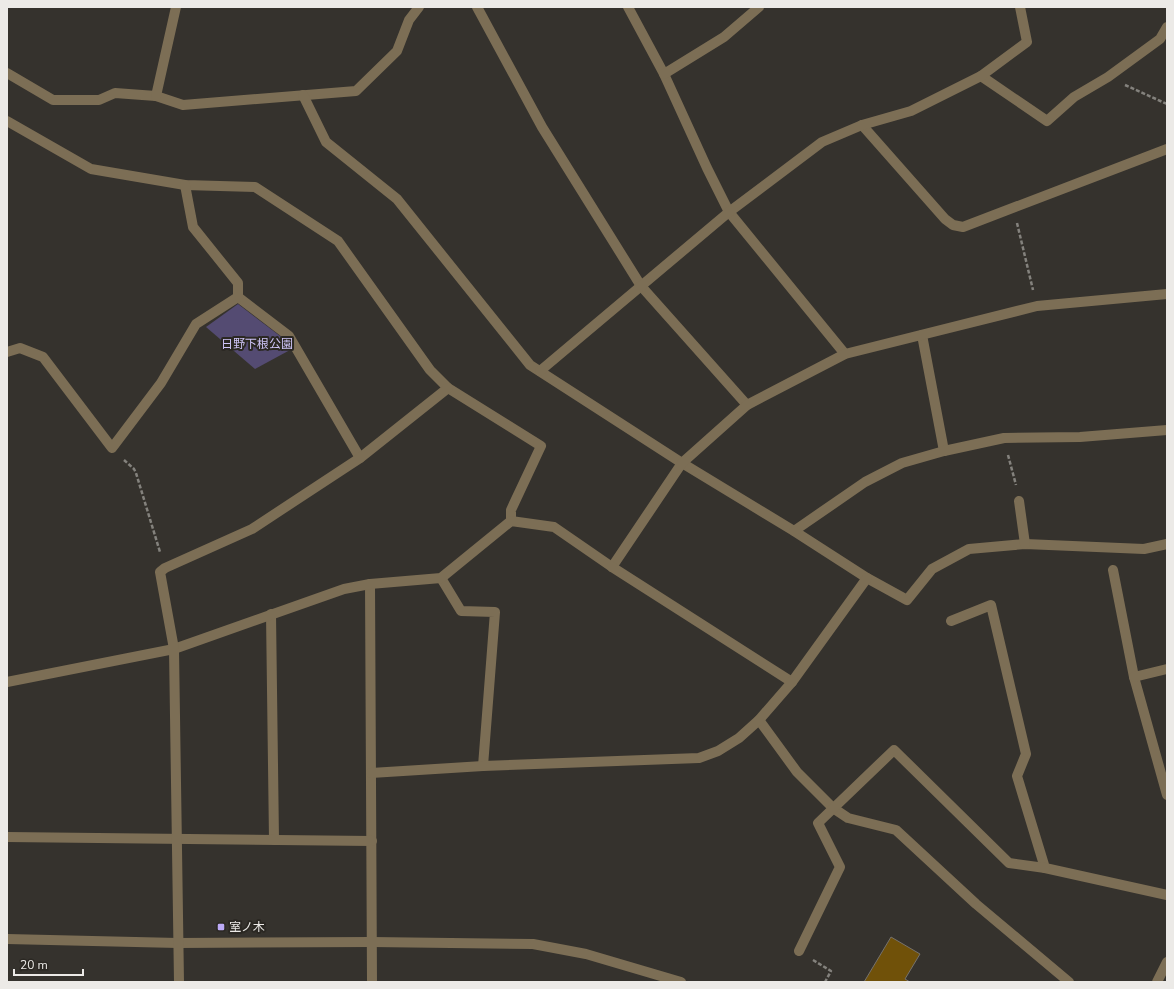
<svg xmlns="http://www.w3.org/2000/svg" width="1174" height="989" viewBox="0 0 1174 989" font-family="'Nunito Sans','Noto Sans JP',sans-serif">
<rect width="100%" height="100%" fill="#35322d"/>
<path fill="#544b72" d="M238,304l46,35 6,11 -35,19 -49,-42z"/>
<path fill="#705109" stroke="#75716c" d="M891,937l29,17 -15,25 5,3h-46z"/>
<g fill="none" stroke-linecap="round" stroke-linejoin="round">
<g stroke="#84827d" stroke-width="2.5" stroke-dasharray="4 2" stroke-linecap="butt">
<path d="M1125,85l42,19"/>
<path d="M1017,223l16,67"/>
<path d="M1008,455l8,30"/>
<path d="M124,460l10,9 2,4 24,79"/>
<path d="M813,960l18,11 -6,11"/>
</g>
<g stroke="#7c6e55" stroke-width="10">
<path d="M477,7l65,120 99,159 106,119"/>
<path d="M628,7l36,67 43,94 22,44 116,142"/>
<path d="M7,73l46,27h46l16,-7 41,3 27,9 173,-14 41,-40 12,-31 10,-13"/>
<path d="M664,74l60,-37 35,-30"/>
<path d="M981,76l66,45 27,-24 34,-20 52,-38 7,-12"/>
<path d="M303,95l23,47 71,57 133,166 152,98 112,68 73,47 40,22 25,-31 37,-20 56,-5 119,5 23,-5"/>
<path d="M156,96l20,-89"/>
<path d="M7,121l84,48 94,16 70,2 83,54 92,129 18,18 93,58 -30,64v11"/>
<path d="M862,125l83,94 8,6 10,2 204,-78"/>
<path d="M238,297l51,39 71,122"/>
<path d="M922,335l22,116"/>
<path d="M7,352l13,-4 23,9 69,91 49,-65 35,-59 42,-27v-14l-45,-56 -8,-42"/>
<path d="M540,371l189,-159 93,-70 40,-17 49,-14 70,-35 46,-34 -7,-35"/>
<path d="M1019,501l6,43"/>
<path d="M794,531l71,-49 37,-19 42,-12 60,-13 76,-1 87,-7"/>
<path d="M612,567l70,-104 65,-58 98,-51 192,-48 130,-12"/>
<path d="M1113,570l21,107 33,118"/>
<path d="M441,578l20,33 34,1 -12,154"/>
<path d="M370,584l2,398"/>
<path d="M271,614l3,226"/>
<path d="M951,621l40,-16 35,149 -9,22 28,92 122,27"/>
<path d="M1134,677l33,-8"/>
<path d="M7,682l167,-33 170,-60 26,-5 71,-6 70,-57 43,6 58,40 180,115"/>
<path d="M759,720l38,52 36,36 15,10 48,12 80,74 93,78"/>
<path d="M371,773l112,-7 216,-8 19,-7 21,-13 20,-18 33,-38 75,-104"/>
<path d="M7,837l365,4"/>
<path d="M7,939l171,4 194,-1 161,2 53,10 95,28"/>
<path d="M799,951l41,-84 -22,-44 76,-73 115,113 36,5"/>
<path d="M179,982l-5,-333 -14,-77 5,-4 87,-39 108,-71 88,-70"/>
<path d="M1157,982l10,-20"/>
</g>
</g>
<rect fill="#bcaaf6" stroke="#2b2823" stroke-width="1.5" x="217" y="923" width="8" height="8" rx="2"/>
<g text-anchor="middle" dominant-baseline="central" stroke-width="4" stroke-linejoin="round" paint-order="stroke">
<g font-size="12" fill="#cfc5f8" stroke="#2b2823">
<text x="257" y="344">日野下根公園</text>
</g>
<g font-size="12" fill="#eceae7" stroke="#2b2823" text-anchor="start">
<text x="229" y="927">室ノ木</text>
</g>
</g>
<rect width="1174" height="989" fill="none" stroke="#eceae7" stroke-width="16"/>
<path d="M14 969v6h69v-6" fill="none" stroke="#eceae7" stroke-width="2"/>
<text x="20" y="969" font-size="12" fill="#eceae7" stroke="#2b2823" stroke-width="3" paint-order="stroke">20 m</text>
</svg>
